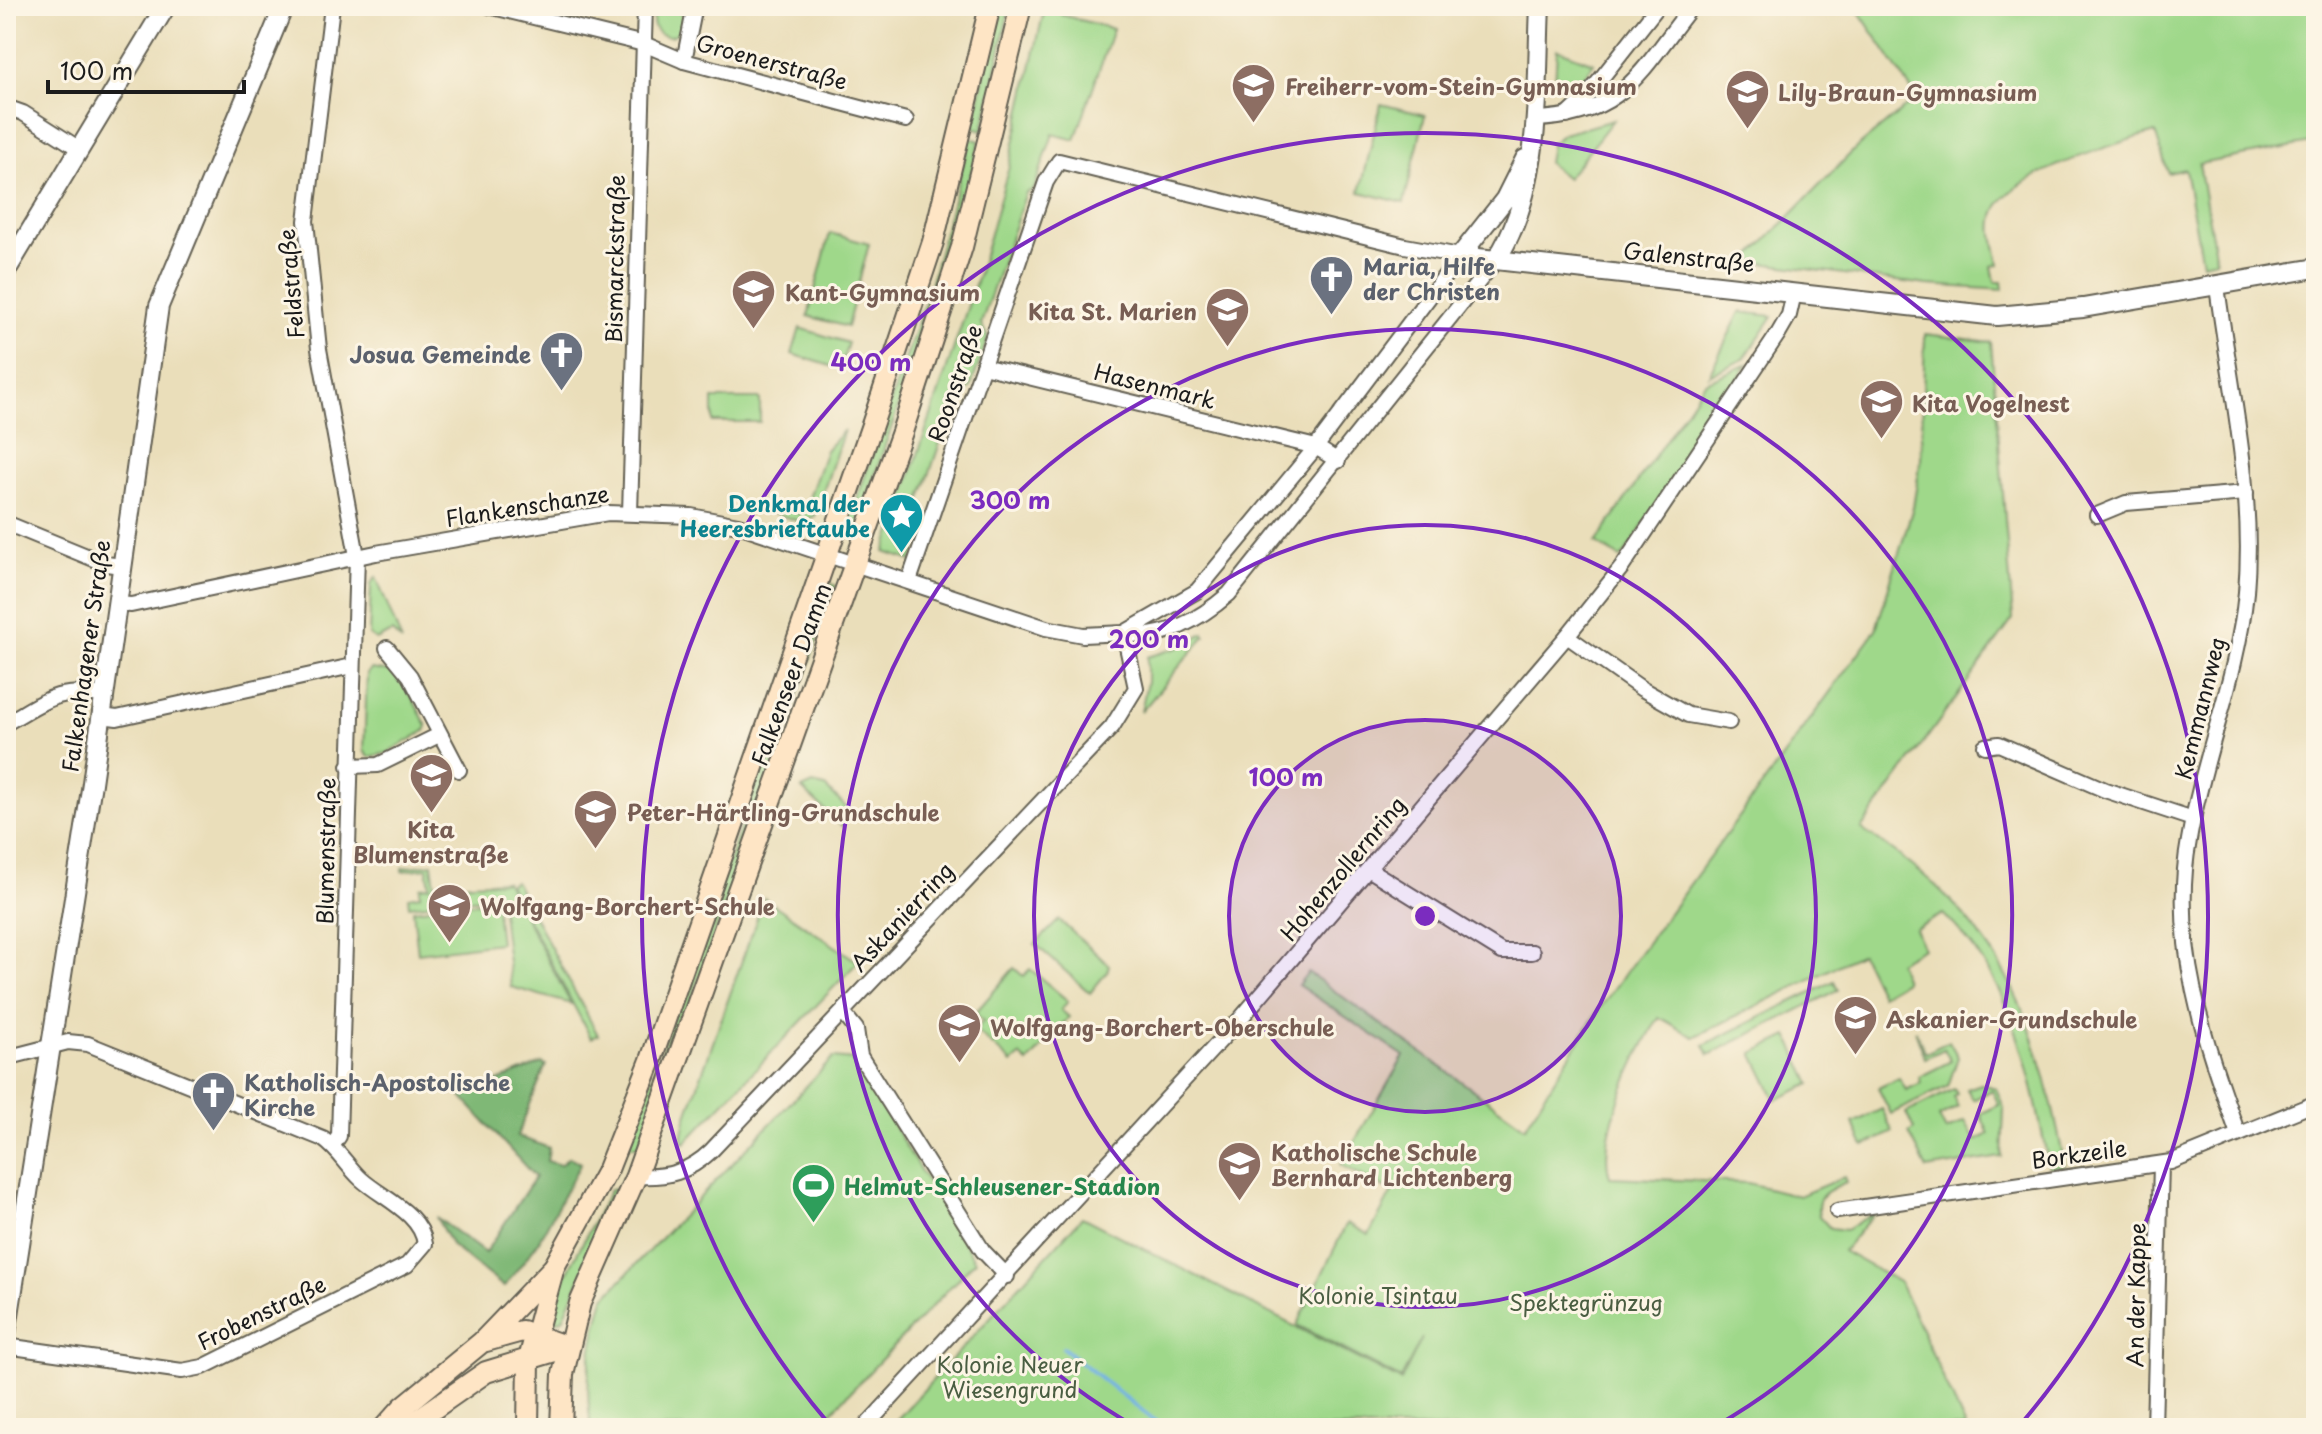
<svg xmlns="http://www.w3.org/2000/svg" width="2322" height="1434" viewBox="0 0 2322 1434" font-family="'Playpen Sans',sans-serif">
<rect width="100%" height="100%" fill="#fcf5e5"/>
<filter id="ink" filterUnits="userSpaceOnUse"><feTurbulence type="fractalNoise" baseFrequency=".0125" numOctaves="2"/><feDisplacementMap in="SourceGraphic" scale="16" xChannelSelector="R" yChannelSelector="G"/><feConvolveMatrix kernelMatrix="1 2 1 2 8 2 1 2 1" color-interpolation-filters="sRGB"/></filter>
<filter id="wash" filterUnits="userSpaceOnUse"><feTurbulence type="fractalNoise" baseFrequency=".006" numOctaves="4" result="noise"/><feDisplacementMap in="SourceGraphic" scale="32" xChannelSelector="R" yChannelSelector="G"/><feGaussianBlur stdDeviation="1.8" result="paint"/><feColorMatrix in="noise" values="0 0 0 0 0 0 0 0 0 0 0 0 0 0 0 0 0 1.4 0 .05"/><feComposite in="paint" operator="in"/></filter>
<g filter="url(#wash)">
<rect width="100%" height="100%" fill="#eadeba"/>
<g fill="#9fd88a" stroke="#5e7a53" stroke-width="2">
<path d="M999,6h11l-27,124 -10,-3z"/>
<path d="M1045,6h19l-2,9 51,14 -38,111 -22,-6 -19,55 -8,4 -45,131 7,14 -18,51 -14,7 -45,132 8,13 -7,20 -27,-9 93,-276 30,-106z"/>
<path d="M1855,6h461v136l-117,22 17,96 -14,3 -17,-94 -17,4 -13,-41c-38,12 -142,40 -159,78 -8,17 0,37 3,54l-7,2 3,16h7l1,8 -76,-5 -181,-24 110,-113 61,-50z"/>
<circle cx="668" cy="21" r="15"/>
<path d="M1557,49l37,14 -21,28 -18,-8z"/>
<path d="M1381,104l44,11 -21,88 -44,-11z"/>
<path d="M1613,120l-46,58 -19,-15 3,-19 12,-10z"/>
<path d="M970,138l10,3 -45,158 -79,232 -9,-3 80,-232z"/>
<path d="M830,233l39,11 -22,83 -39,-11z"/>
<path d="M1740,312l33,4 -29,43 -35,16z"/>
<path d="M800,328l48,15 -8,26 -48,-15z"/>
<path d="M1925,334l66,8 22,277 -152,210c140,90 173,178 204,337l-16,2c-17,-88 -36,-191 -106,-254l-28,15 8,19 -25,14 7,19 -24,14 -20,-41 -167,83 -35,-20c-22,37 -63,117 -49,160l138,6 51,13 45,-19 2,5c-17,8 -32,13 -27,34l11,12 16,2 30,-19 -33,40 57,32 66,145h-1077l193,-211 319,164 21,-43 -21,41 -104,-54 50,-102 22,12 23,-43 -51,-27 63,-109 -106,-71 10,-13 217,155 72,-115 279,-383 37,-122 8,-48z"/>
<path d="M1748,364l-124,191 -4,3 -24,-15 109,-161z"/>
<rect x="713" y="399" width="47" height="23"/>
<path d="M844,430l-29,86 -14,6 -28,-9 5,-7 25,9 23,-65z"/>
<path d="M376,577l26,65 -10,-10 -16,8 -7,-5 2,-51z"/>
<path d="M827,583l9,3 -196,560h-12z"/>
<path d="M1204,633l1,3 -64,76 6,-30v-25l30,-9z"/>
<path d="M371,669l26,4 4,4 26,49 -2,5 -38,22 -18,4 -5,-6 3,-78z"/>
<path d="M813,784l12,3 28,27 -11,12 -40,-37z"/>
<path d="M432,864l3,21 71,-4 65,123 -60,-17 -11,-91 -91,10 -1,-9 12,-2v-8l10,-1 -3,-18 -25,3v-3z"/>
<path d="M515,881l83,154 -7,3 -82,-154z"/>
<path d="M764,898l94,64 -173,181 -3,-3 4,-21z"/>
<path d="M495,900l5,43 -82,10 -5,-43z"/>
<path d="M1059,920l50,45 -2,7 -17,21 -55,-49z"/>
<path d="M1014,968l9,8 7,-7 38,32 -7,9 8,7 -41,46 -8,-7 -8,7 -37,-33 8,-9 -8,-8z"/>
<path d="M1834,981l4,9 -129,65 -5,-10z"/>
<path d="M1915,1030l11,23 23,-12 9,16 -10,29 -57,28 -13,-26 21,-10 7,12 15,-7 -2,-6 32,-16 -7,-12 -19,9z"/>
<path d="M1788,1036l23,48 -35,16 -23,-47z"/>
<path d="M833,1058l21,2 121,201 -159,167h-225c-7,-46 0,-85 13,-130z"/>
<path d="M1981,1084l15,4 8,20 -2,49 -75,12 -18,-36 5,-4 -8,-16 48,-24 3,5 -4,3 5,10 -19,10 7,14 19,-10 11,20 13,-7 -9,-20 19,-9 -7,-15 -19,10 -6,-11z"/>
<path d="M1882,1109l11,23 -29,14 -11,-23z"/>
<path d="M619,1189l-56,130 -12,3 -1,-6 17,-43 43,-83z"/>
</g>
<path fill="#7fb876" stroke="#4e6a49" stroke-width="2" d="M542,1063l4,2 -29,71 32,12 -2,13 13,4 9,-8 12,6 -44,81 -33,43 -52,-41 -16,-29 49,36 50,-76 -74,-81z"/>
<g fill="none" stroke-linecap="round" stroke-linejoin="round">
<path stroke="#73b1e6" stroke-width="4" d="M1063,1348l101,80"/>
</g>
</g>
<g filter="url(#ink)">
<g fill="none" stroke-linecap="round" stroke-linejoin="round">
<defs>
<g id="minor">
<path d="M332,6l-26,215 13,128 38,207 -18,580 -6,9"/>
<path d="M489,6l155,38 40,17 222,59"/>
<path d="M684,61l11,-55"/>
<path d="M6,107l17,6 55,35"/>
<path d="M1567,116l18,-17 73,-93"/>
<path d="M1534,119c90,-2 107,-49 158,-113"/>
<path d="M2217,286c13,101 38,204 29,306 -8,85 -43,164 -57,248 -19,103 15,199 49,294"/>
<path d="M983,366l333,81 22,14"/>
<path d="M630,513l15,-507"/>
<path d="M2097,515l29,-12 120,-10"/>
<path d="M6,523l100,41 16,2"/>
<path d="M117,604l14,1 245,-52 232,-40 83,3 47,9 308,103 37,7 41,-2 73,-42 119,-144 144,-191 -55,-10 -346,-85 -13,21 -137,399"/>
<path d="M1124,633c37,10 77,-15 105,-39l267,-334"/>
<path d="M1567,636l75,53 46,26 41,7"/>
<path d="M387,648l23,28 49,94"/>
<path d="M101,716l16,2 235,-52"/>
<path d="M6,723c39,-22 50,-35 97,-28"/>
<path d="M1985,746l14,-2 106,46 88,29"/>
<path d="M349,766l29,-1 61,-30"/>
<path d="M1370,870l132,82h30"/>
<path d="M843,1013l13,16 4,27 123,195 24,25"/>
<path d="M6,1058l62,-16 20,2 235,95c16,11 24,27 38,40 21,19 60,34 64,65l-18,21 -204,102 -21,4 -176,-25"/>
<path d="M636,1176c31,2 53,-4 75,-25l401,-424 24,-39 -12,-55"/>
<path d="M1837,1211l334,-49 145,-59"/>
<path d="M864,1428l377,-410 326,-382 55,-69 156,-233 11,-19 5,-22"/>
<path d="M2154,1428l7,-264"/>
</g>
<g id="tertiary">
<path d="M1460,256l537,60 86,-8 233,-40"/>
<path d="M1460,256l45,-57 20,-40"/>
<path d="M1496,260c47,-72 40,-171 44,-254"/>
<path d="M6,271l160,-265"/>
<path d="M6,1334l86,-551 67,-477 125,-300"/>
</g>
<g id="secondary">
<path d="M486,1341l36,-10 46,16"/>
<path d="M384,1428l19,-21 79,-65 70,-73"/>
<path d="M406,1428l80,-56 82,-25"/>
<path d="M528,1428l1,-69 25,-92 54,-98 42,-106 223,-641 60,-180 57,-236"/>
<path d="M561,1428l2,-54 17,-71 56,-127 266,-744 60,-185 59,-241"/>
</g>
</defs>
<use href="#minor" stroke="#646053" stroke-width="18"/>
<use href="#tertiary" stroke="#646053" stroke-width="22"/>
<use href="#secondary" stroke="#646053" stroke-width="24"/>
<use href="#minor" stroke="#fff" stroke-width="14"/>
<use href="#tertiary" stroke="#fff" stroke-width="18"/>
<use href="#secondary" stroke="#fee5c5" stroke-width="20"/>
</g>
</g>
<circle cx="1425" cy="916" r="196" fill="#7b2cbf" fill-opacity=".12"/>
<g fill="none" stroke="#7b2cbf" stroke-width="4">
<circle cx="1425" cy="916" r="196"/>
<circle cx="1425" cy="916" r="391"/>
<path d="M1136 1427A587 587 0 1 1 1714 1427"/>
<path d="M830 1425A783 783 0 1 1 2020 1425"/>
</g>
<defs>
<symbol id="school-pin" viewBox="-11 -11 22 30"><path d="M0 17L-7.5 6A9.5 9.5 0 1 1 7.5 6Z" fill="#8d6e63" stroke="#fcf5e5"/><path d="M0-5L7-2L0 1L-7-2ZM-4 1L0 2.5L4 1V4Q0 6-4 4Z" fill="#fff"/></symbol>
<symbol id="church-pin" viewBox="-11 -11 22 30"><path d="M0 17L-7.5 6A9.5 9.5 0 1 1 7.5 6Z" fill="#6b7280" stroke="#fcf5e5"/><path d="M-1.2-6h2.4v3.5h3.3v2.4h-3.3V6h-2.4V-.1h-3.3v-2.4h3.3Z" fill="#fff"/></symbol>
<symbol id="sight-pin" viewBox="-11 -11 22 30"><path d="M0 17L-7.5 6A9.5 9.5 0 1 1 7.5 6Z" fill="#0f9aa8" stroke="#fcf5e5"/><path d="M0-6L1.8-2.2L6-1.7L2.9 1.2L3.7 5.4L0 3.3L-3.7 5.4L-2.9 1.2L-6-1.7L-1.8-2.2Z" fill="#fff"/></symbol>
<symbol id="stadium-pin" viewBox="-11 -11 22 30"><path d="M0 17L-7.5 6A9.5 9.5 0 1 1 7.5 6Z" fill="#2e9e5b" stroke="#fcf5e5"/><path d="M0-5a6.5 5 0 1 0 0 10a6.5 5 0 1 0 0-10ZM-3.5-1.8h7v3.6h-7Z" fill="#fff"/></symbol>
</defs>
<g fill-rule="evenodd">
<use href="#school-pin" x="1228" y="60" width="51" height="69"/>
<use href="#school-pin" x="1722" y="66" width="51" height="69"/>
<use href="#church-pin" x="1306" y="252" width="51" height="69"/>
<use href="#school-pin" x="728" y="266" width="51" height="69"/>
<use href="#school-pin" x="1202" y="284" width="51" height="69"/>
<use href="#church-pin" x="536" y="328" width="51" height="69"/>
<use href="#school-pin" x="1856" y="376" width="51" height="69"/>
<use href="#sight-pin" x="876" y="490" width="51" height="69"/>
<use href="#school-pin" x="406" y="750" width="51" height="69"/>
<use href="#school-pin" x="570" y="786" width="51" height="69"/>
<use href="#school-pin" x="424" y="880" width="51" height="69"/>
<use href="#school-pin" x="1830" y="992" width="51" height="69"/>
<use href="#school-pin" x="934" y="1000" width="51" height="69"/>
<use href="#church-pin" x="188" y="1068" width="51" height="69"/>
<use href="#school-pin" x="1214" y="1138" width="51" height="69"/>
<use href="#stadium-pin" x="788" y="1160" width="51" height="69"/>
</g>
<g text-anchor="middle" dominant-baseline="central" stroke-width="6" stroke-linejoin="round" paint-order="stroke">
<g font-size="22" fill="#1c1c1c" stroke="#fcf5e5">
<text transform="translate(772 61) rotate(15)">Groenerstraße</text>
<text transform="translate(1689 256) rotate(6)">Galenstraße</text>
<text transform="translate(614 259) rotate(-89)">Bismarckstraße</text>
<text transform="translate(290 284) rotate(-95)">Feldstraße</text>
<text transform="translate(954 383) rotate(-71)">Roonstraße</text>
<text transform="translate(1155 385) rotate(14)">Hasenmark</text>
<text transform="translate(527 505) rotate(-9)">Flankenschanze</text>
<text transform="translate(85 656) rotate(-82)">Falkenhagener Straße</text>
<text transform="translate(790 674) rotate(-70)">Falkenseer Damm</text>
<text transform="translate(2199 708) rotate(-76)">Kemmannweg</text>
<text transform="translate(325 851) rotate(-89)">Blumenstraße</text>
<text transform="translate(1342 868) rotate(-50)">Hohenzollernring</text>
<text transform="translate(901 916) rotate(-47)">Askanierring</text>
<text transform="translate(2079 1153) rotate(-8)">Borkzeile</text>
<text transform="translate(2135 1295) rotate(-89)">An der Kappe</text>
<text transform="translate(261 1312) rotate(-26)">Frobenstraße</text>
</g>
<g font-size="22" font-weight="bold" fill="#785e54" stroke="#fcf5e5" text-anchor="start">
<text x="1285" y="85">Freiherr-vom-Stein-Gymnasium</text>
<text x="1778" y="91">Lily-Braun-Gymnasium</text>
<text x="785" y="291">Kant-Gymnasium</text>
<text x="1197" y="310" text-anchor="end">Kita St. Marien</text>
<text x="1912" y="402">Kita Vogelnest</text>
<text x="627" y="811">Peter-Härtling-Grundschule</text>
<text x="431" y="828" text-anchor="middle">Kita<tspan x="431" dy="25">Blumenstraße</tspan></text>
<text x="480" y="905">Wolfgang-Borchert-Schule</text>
<text x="1886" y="1018">Askanier-Grundschule</text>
<text x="990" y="1026">Wolfgang-Borchert-Oberschule</text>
<text x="1271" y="1151">Katholische Schule<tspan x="1271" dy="25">Bernhard Lichtenberg</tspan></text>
</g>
<g font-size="22" font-weight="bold" fill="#5b616d" stroke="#fcf5e5" text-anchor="start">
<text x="1363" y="265">Maria, Hilfe<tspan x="1363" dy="25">der Christen</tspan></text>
<text x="531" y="353" text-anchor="end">Josua Gemeinde</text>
<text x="244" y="1081">Katholisch-Apostolische<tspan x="244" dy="25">Kirche</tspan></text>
</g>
<g font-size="22" font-weight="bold" fill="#0d838f" stroke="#fcf5e5" text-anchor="end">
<text x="870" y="502">Denkmal der<tspan x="870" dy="25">Heeresbrieftaube</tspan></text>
</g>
<g font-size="22" font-weight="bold" fill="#27864d" stroke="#fcf5e5" text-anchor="start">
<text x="844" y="1185">Helmut-Schleusener-Stadion</text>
</g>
<g font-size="22" fill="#4a5e42" stroke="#fcf5e5">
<text x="1378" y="1294">Kolonie Tsintau</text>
<text x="1586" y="1301">Spektegrünzug</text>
<text x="1010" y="1363">Kolonie Neuer<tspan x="1010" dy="25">Wiesengrund</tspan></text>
</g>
</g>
<circle cx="1425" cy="916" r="12" fill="#7b2cbf" stroke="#fcf5e5" stroke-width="4"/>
<g font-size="24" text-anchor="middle" font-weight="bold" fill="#7b2cbf" stroke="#fcf5e5" stroke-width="6" stroke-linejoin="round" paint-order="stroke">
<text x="871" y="371">400 m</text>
<text x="1010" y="509">300 m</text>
<text x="1149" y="648">200 m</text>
<text x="1286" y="786">100 m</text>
</g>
<rect width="2322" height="1434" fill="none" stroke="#fcf5e5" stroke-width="32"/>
<path d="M48 80v12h196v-12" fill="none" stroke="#1c1c1c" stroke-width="4"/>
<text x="60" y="80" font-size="24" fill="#1c1c1c" stroke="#fcf5e5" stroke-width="6" paint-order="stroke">100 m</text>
</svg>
